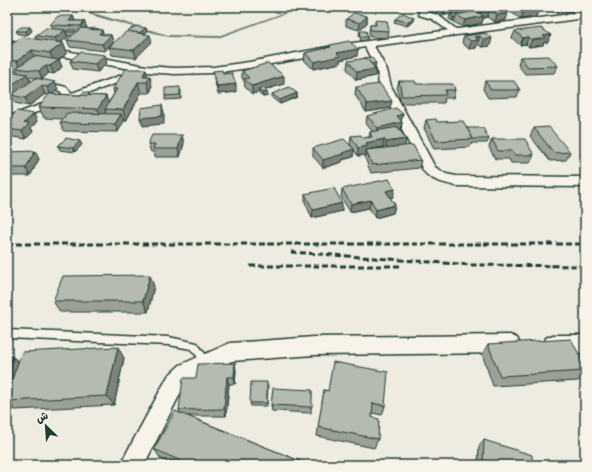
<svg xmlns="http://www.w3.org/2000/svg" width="592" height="472" viewBox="0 0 592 472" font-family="Kalam,'Playpen Sans Arabic',sans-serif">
<rect width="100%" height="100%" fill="#eeece1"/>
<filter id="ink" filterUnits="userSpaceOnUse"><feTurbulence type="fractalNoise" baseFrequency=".025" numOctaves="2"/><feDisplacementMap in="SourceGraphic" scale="8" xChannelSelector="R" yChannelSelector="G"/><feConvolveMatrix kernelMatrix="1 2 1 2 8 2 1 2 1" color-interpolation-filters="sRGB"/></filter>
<g filter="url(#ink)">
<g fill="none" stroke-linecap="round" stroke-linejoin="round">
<path fill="#6c7e74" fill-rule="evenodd" d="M84,7h3l6,6 75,22 50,1 82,-29h4l-86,31 -50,-1 -77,-22z"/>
<defs>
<path id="service" d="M7,330l162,7 28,6 14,19 -1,3 -3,1 -3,-1 -13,-16 -22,-4 -162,-7z"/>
<g id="minor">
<path d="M419,7h8l-1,5 12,3 22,17 -4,2h-3l-21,-15 -13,-4z"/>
<path d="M133,71l3,1 1,2 -1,2 -129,47v-6l57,-21 -4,-5 -22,-5 -2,-2 2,-2 3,-1 25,6 6,6z"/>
</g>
<g id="tertiary">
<path d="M585,12v6l-211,28 13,24 4,16 44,81 11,7 10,2 129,1v10l-129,-1c-11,-3 -26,-5 -33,-16l-44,-84 -2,-16 -12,-23 -116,21 -36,5 -38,1 -29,-2 -139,-26v-6l139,26 29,2 38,-1 36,-5 89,-17z"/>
<path d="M510,335l7,3 3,6 -3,6 -7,3 -196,2 -82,6 -38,18 -12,11 -38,75h-24l48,-89 12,-11 50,-22 84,-6z"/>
<path d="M553,335h32v18h-32l-7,-3 -3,-6 3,-6z"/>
</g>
</defs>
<use href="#service" stroke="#1f3d34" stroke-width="3"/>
<use href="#minor" stroke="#1f3d34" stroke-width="3"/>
<use href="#tertiary" stroke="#1f3d34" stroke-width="3"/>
<use href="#service" fill="#f7f3e8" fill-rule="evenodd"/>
<use href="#minor" fill="#f7f3e8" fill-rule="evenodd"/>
<use href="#tertiary" fill="#f7f3e8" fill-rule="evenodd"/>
<g stroke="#1f3d34" stroke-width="3" stroke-dasharray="6 3" stroke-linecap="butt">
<path d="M7,244h578"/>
<path d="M291,252l181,13 113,1"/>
<path d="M250,266h150"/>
</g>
</g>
<g fill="#9ca197" stroke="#1f3d34" fill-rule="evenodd">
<path d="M466,7h43l-2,3 -3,1 2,9 -11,2 -8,-5 -4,1 -1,5 -19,4 -9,-5 1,-2 -3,1 -3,-2 1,-4 7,-1 1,-3 7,2 4,-1 1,-4z"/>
<path d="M510,7h24l2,10 -15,2 -12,-8z"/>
<path d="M548,7h23l-1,2 2,1 -2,3 -5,2z"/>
<path d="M578,7h7v3z"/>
<path d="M437,9l17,4 -12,3 -6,-3z"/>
<path d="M73,16l2,5h9l3,7 -1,1h13v1h3l1,4 8,1 2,7 -8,9 -35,-4 -3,-7 5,-4h-5l1,1 -7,5 2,1 4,10 -8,7 3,7 -8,7 -5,-1 -7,6 -13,-2 2,4 27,8 -6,5 54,2 2,7 6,-9 -1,-5 35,-13 4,11 -2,6h-9l-15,28h-3l-5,11 -54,-1 -4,-8 3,-4 -19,-1 -5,-11 10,-12 -4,-1 -16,12 -14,-3 -3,-7 -3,2h-2v-58l5,1 1,3 24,-5 -2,-3 16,-8 -1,-3zM10,70l8,1v2l-6,1z"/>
<path d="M367,16v7l-8,7 -13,-4v-7z"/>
<path d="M395,19l19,2 -7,5 -13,-4z"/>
<path d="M582,19h3v15l-6,-8z"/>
<path d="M375,20l14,11 -1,7 -18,-1 -1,-5 1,-7h5z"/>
<path d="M30,27l2,4 -5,4 -9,-1 -2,-3z"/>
<path d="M146,28l1,4 -3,2 8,8 -16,16 -24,-3 -3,-8z"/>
<path d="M360,31l8,6 -1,3 -6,1 -2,-7z"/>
<path d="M515,31l33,11h-4l-1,3 -14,2 -3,-3 -6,1 -8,-7z"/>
<path d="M485,33l5,13 -8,1 -5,-3 -1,4 -7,1 -7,-6 2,-7z"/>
<path d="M330,45l27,11 -17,4v3l-27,6 -9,-9 1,-7 24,-6z"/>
<path d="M520,57l38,9 -4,7 -29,1 -7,-9z"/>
<path d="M70,61l37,2 -9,9 -25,-3z"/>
<path d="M348,61l27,6v9l-19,4 -9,-11z"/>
<path d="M213,71l10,3 13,18 -18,2 -4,-15z"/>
<path d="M242,71l42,13 -19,6 3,6 -5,1 -4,-3v-2l-7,2 -7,-7 -1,-6 -2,-3z"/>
<path d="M399,81l17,3 39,6 -2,8h-8l-1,5h-43l-4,-15z"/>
<path d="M485,81l35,9 -3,7 -29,1 -5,-9z"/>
<path d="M356,87l34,21 -24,4 -11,-17z"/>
<path d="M181,90v9l-16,1v-4z"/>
<path d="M297,93v4l-17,7 -8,-6v-4z"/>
<path d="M403,114l-2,7 1,1 -1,8h-1l6,9 -1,7 16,14 -2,8 -48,5 -6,-15 1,-3 -8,1 -4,-6 -1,7 -11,3v2l-19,6 -10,-12v-8l39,-1 -2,-3 1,-8 12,2 6,-1 1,-5h3l-7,-8 1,-8zM383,147l1,1 -16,2z"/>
<path d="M7,120l30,1 -6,7 2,4 -7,7 -19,-3z"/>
<path d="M426,120l41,8 22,11 -2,4h-15l-2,4 -36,2 -10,-21z"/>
<path d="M534,128l36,24 -4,8 -16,1 -20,-25z"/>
<path d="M492,139l42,16 -4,8h-19l-2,-4h-14l-6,-12z"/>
<path d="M184,143l-4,14h-25l-1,-5h-3l-3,-8z"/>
<path d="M82,145l-7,7 -15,-2 -2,-4z"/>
<path d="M7,152l32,7 -9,17h-23z"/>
<path d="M342,189l51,8 -3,1 5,7 -2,8 -18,5 -6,-10 -19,4 -9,-15z"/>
<path d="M305,194l37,17 -30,7 -7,-16z"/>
<path d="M154,286l-6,26h-88l-7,-11z"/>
<path d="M488,344l97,22v8l-7,7 -85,5 -11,-32z"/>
<path d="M7,356l6,1 6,5 105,-4 -10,47 -99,5 -8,-7z"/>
<path d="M236,370l-1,14h-6l-3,32h-38l122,49h-136l-13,-6 -7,-10 26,-36 -1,-3 17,-32z"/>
<path d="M268,385l-1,21h-16l-1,-3z"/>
<path d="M312,390l-1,23 -39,-2 -1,-6z"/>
<path d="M324,390l61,16 -3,9 -10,-2v4l6,22 -4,9 -57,-12z"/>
<path d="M484,440l48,25h-54l1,-19z"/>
</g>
<g fill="#7f837b" stroke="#1f3d34">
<path d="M496,7h13l-2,3 -13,2z"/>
<path d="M566,7h5l-1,2 -5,1z"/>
<path d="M455,10l-1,3 -12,3 1,-3z"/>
<path d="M490,10l-3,7 -4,1 -1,5 -19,4 2,-7 14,-3 2,-5z"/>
<path d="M539,10l-3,7 -15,2 2,-7z"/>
<path d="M572,10l-2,3 -5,2 1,-4z"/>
<path d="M508,13l-2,7 -11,2 2,-7z"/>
<path d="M73,16l3,7 -7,-2z"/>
<path d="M367,16v7l-8,7 1,-7z"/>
<path d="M453,17h3l-1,3 -3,1z"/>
<path d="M414,18v3l-7,5 1,-4z"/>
<path d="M84,21l3,7 -4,5 -2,-7z"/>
<path d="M30,27l2,4 -5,4 -1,-4z"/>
<path d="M146,28l1,4 -9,6 -1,-4z"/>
<path d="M99,29l1,3 2,-2 2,8 -10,-6z"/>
<path d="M65,30l3,7 -10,8 -3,-7z"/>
<path d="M111,35l2,7 -8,9 -3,-7z"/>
<path d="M150,35l2,7 -16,16 -2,-8z"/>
<path d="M551,35l-3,7h-4l-1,3 -14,2 3,-7 11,-4z"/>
<path d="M480,36l-4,12 -7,1 2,-8 3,-4z"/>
<path d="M528,37l-2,7 -6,1 3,-7z"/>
<path d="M492,38l-2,8 -8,1 2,-7z"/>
<path d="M12,41l3,7 -8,6v-10z"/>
<path d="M63,43l4,10 -12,10 4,-3 3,7 -8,7 -4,-8 4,-3 -4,-10z"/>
<path d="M358,49l-1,7 -17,4v3l-27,6 1,-7 23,-9z"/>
<path d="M32,50l4,11 -15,8 -4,-8z"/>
<path d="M105,55l2,8 -9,9 -3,-8z"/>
<path d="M376,63l-1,4 -6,-3z"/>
<path d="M46,66l3,7 -7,6 -3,-8z"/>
<path d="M146,69l2,10 2,-3 2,11 -2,6 -3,-11 -4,-6z"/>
<path d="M376,69l-1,7 -19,4 1,-8z"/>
<path d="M10,70l3,7 -6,5v-11z"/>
<path d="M27,74l4,8 -22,16 -2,-4v-5z"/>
<path d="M284,76v8l-24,7 -1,-1v2l-7,2v-8z"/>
<path d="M55,82l3,7 -7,6 -4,-8z"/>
<path d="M138,82l3,11 -15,28 -3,-11z"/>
<path d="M236,84v8l-18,2 -1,-8z"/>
<path d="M41,86l4,8 -16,12 -4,-8z"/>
<path d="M267,92l1,4 -5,1 -1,-4z"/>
<path d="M297,93v4l-17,7v-4z"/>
<path d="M106,96l4,12 -5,1 1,4 -4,7 -4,-11z"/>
<path d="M392,101l-2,7 -24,4 1,-8z"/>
<path d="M162,105l2,8v11l-21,2 -3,-8z"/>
<path d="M34,114l3,7 -6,7 2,4 -7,7 -4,-8 2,-8z"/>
<path d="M121,114l3,7 -6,11 -3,-8z"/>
<path d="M403,114l-2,8h1l-1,8 -24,6 1,-8 19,-12z"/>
<path d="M182,135l2,8 -4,14 -2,-8z"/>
<path d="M384,139l-1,8 -17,3v5l-8,1v-8l8,-5z"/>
<path d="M406,139l-1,8 -20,3 1,-8z"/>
<path d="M80,141l2,4 -7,7 -2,-4z"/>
<path d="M354,149l-1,8 -11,3v2l-19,6v-8l19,-7z"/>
<path d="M35,151l4,8 -9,17 -4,-8z"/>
<path d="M395,189l-2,8 -9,2 2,-8z"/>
<path d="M371,200l-2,8 -19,4 1,-8z"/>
<path d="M342,203v8l-30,7 1,-8z"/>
<path d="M395,205l-2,8 -18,5 1,-8z"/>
<path d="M150,275l4,11 -6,26 -5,-11z"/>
<path d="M118,347l6,11 -10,47 -7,-9z"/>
<path d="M13,357l10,10 -16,30v-29z"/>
<path d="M235,363l1,7 -1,14 -1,-7z"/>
<path d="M227,377l2,7 -3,32 -2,-7z"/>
</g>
<g fill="#b5bbb0" stroke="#1f3d34">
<path d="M447,7h3l5,3 -12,3 -6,-4z"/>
<path d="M474,7h24l10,6 -11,2 -7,-5 -9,2z"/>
<path d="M515,7h19l5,3 -16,2z"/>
<path d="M557,7h8l7,3 -6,1z"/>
<path d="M461,10l4,3 -9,2v2h-3l-3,-2 11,-2 -3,-2z"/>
<path d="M475,11l9,5 -19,4 -9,-5z"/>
<path d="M354,13l13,3 -7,7 -14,-4z"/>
<path d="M403,13l11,5 -6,4 -13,-3z"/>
<path d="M58,16h15l-4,5h15l-3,5 -31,-1z"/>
<path d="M582,19h3v3z"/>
<path d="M375,20l12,1 2,10 -19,-1v-5h6z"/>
<path d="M136,26l10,2 -7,5 -12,-2z"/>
<path d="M21,27h9l-4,4h-10z"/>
<path d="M46,28l19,2 -10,8 -20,-2z"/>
<path d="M81,28l21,2 -3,4 12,1 -9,9 -35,-4z"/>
<path d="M94,28l5,1 -2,1 -6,-1z"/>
<path d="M541,28l10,7 -8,1 3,2 -14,2 -4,-3 -5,1 -8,-7z"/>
<path d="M68,30h8l-2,2h-8z"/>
<path d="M127,31l23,4 -16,15 -25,-3z"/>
<path d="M360,31h6l2,6h-7z"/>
<path d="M485,33l7,5 -8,2 -4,-4 -6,1 4,3 -7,1 -7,-5z"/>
<path d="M21,37l42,6 -13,10 -18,-3 -15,11 -10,-1v-12z"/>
<path d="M7,40l5,1 -5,3z"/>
<path d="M349,41l9,8 -21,4 3,3 -26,6 -9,-9 26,-6 -1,-2z"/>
<path d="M80,52l25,3 -10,9 -25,-3z"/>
<path d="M34,56l25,4 -9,6h-4l-7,5 -23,-3z"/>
<path d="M549,56l9,10 -30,1 -8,-10z"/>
<path d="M371,57l5,6 -4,1 -6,-6h-2z"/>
<path d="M366,58l10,11 -19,3 -9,-11z"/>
<path d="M268,63l16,13 -32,10 -8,-7 5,-1 -7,-7z"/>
<path d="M125,69h21l-3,7h7l-3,6h-9l-15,28 -18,-1 12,-20h-4z"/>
<path d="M222,70l1,4 9,-1 4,11 -19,2 -4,-15z"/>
<path d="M14,72l13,2 -20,15v-12z"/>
<path d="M36,78l19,4 -8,5 -6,-1 -16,12 -14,-3z"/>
<path d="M399,81h16l1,3h37l2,6h-10l1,5 -44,1z"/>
<path d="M485,81h29l6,9h-29z"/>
<path d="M380,84l12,17 -25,3 -11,-17z"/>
<path d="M180,87v8l-15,1v-8z"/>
<path d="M289,87l8,6 -17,7 -8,-6z"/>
<path d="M264,88l3,4 -5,1 -3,-3z"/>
<path d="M84,92l6,1 -3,3 -7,-1z"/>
<path d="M49,94l57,2 -8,13 -59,-2z"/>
<path d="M162,105v11l-22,2 1,-10z"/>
<path d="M396,108l7,6 -6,2 5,6 -24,6 -11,-12z"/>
<path d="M17,111l17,3 -10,9 5,1 -7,7 -15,-2v-9z"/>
<path d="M67,113l54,1 -6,10 -55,-1z"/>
<path d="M436,119l1,3 26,-1 10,18 -37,2 -10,-21z"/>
<path d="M398,127l8,12 -20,3 -2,-3 -18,4 2,3 -10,2 -7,-12 10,-1 2,3 9,-1 -2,-5z"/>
<path d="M549,127l21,25 -16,1 -20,-25z"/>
<path d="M467,128h16l6,11h-16z"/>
<path d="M152,135h30l-4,14h-25l2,-5h-7z"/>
<path d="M66,138l14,3 -7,7 -15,-2z"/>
<path d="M344,139l10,10 -12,4 1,1 -20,6 -10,-12z"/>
<path d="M492,139h33l9,16h-19l-3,-4h-14z"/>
<path d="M413,145l8,15 -49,5 -6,-15z"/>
<path d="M35,151l-9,17h-19v-16z"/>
<path d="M389,179l6,10 -9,2 9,14 -19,5 -5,-10 -20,4 -9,-15z"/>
<path d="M334,188l8,15 -29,7 -8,-16z"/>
<path d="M150,275l-7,26h-90l10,-25z"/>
<path d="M571,339l14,27v5l-85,5 -12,-32z"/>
<path d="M118,347l-11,49 -100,5v-8l15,-41z"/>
<path d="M7,356l6,1 -6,11z"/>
<path d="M333,362l55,10 -3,34 -12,-3 -1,14 7,2 -1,20 -60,-12 6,-37 4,1z"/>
<path d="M235,363l-1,14h-7l-3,32 -45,1 4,-32h13l2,-14z"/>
<path d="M251,382h16v21h-17z"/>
<path d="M273,388l39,2v17l-41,-2z"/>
<path d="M175,411l135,54h-120l-36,-16z"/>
<path d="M484,440l48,15v10h-49z"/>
</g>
</g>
<rect width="592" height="472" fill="none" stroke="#f7f3e8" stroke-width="24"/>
<rect x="12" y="12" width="568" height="448" fill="none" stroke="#1f3d34" stroke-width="1.5" filter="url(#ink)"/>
<g transform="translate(46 426) rotate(335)" stroke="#f7f3e8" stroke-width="3" paint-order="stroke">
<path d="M0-3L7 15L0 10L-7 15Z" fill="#1f3d34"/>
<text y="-6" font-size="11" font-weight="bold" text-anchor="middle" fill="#1f3d34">ش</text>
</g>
</svg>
